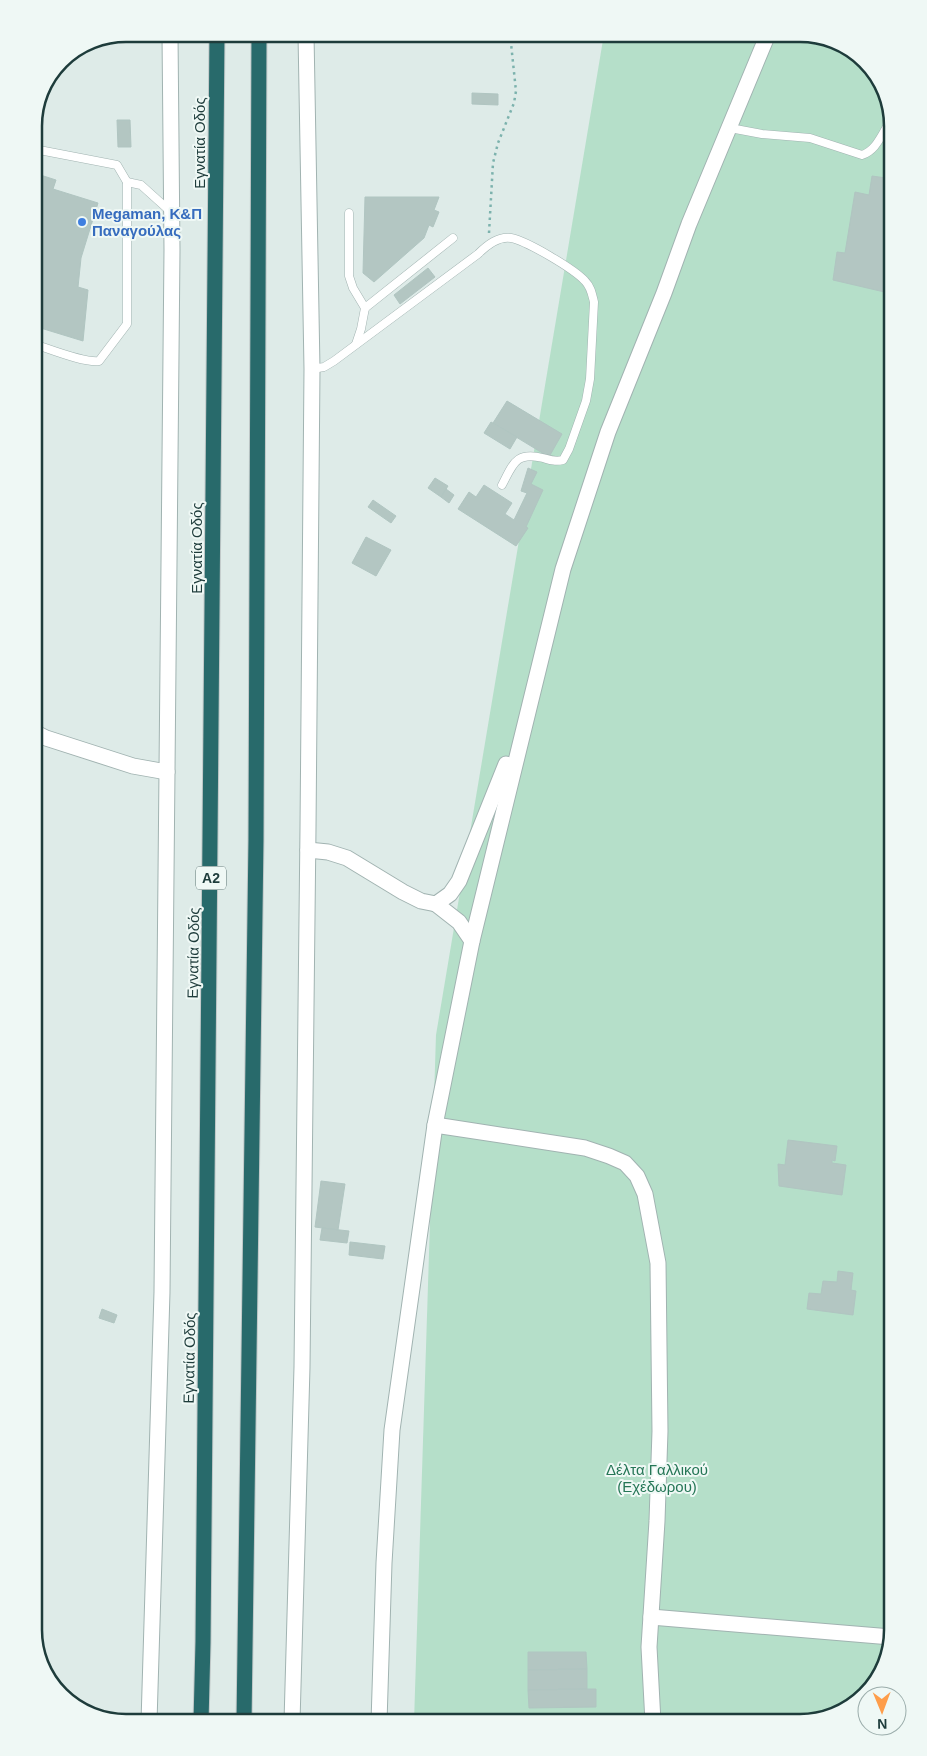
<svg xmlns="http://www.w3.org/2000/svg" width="927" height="1756" viewBox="0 0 927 1756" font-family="Arial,sans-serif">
<rect width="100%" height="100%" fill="#deebe8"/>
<path fill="#b5dfc9" d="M604,34h203l50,19 29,38 7,36v1503l-15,51 -42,34 -36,7h-386l22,-687z"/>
<g fill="#b3c6c2" stroke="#b0c5c1">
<path d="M472,93l26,1v11l-26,-1z"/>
<path d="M117,120h13l1,27h-13z"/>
<path d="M34,173l22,7 -3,9 45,14 -17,55 -3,29 10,3 -5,51 -49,-15z"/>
<path d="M872,176l21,3v115l-60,-14 4,-28 8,1 10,-61 14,3z"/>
<path d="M365,197h74l-5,13 5,2 -6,15 -4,-2 -5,13 -50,44 -11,-9z"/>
<path d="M428,268l7,9 -35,27 -6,-9z"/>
<path d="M507,401l55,33 -13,23 -56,-34z"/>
<path d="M491,422l26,15 -7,12 -26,-16z"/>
<path d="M528,468l9,4 -6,12 12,6 -17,37 2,1 -12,18 -58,-37 11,-17 7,5 8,-12 28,18 -7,11 9,6 13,-27 -6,-2z"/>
<path d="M435,478l13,8 -7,11 -13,-9z"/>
<path d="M446,489l8,6 -5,8 -8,-6z"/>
<path d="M373,500l23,16 -5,7 -23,-16z"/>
<path d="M366,537l25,13 -15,26 -24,-13z"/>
<path d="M788,1140l49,6 -2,15 -3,-1v3l14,2 -4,30 -63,-9 -1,-22 7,1z"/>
<path d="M321,1181l24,3 -7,46 -23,-3z"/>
<path d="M322,1228l27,3 -2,12 -27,-3z"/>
<path d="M350,1242l35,4 -2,13 -34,-4z"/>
<path d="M838,1271l15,2 -2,17 5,1 -3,24 -46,-6 2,-16 12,1 2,-13 14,1z"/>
<path d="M102,1309l15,6 -3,8 -15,-5z"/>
<path d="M528,1652h58l1,17 -59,1z"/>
<path d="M587,1669v20l-59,1v-20z"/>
<path d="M587,1689h9v18l-67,1 -1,-18z"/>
</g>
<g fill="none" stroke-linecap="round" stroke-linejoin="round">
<defs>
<g id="service">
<path d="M730,128l32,6 48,4 52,17c16,-5 20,-24 30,-35"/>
<path d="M127,182l14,3 30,27"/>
<path d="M349,213v63l4,12 12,20 -4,21 -5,15"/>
<path d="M365,308l88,-70"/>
<path d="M34,344c16,5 50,19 65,17l28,-37v-142l-10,-17 -83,-16"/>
<path d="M312,369l12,-2 10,-6 144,-107c9,-9 20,-18 33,-16 16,3 63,31 74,43 6,6 7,13 9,21l-4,77 -4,22 -17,48 -6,11c-8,2 -13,0 -20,-2 -27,-7 -30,6 -41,27"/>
</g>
<g id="minor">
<path d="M34,732l12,6 87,28 34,6"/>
<path d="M308,850l20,2 19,6 56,34 18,9 15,3 14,-10 9,-13 47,-117"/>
<path d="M436,904l23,18 13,19"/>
<path d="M435,1125l150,23 24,8 16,7 12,13 8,18 13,69 2,168 -3,90 -8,126 4,75"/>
<path d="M651,1617l240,20"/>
<path d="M149,1722l13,-430 10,-1042 -2,-216"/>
<path d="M292,1722l10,-355 6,-539 4,-459 -6,-335"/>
<path d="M379,1722l5,-159 8,-133 43,-305 37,-184 91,-372 45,-137 56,-139 25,-69 79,-190"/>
</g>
<g id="motorway">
<path d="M201,1722l2,-80 14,-1608"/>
<path d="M244,1722l12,-883 3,-805"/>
</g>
</defs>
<use href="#service" stroke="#a1b3b1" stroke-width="9"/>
<use href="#minor" stroke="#a1b3b1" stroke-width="17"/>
<use href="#motorway" stroke="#c0c8c8" stroke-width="17"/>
<path stroke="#7cb2ad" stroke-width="2.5" stroke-dasharray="2.5 4" stroke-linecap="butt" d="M489,233l4,-70 5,-20 16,-40 2,-12 -6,-57"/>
<use href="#service" stroke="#fff" stroke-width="8"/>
<use href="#minor" stroke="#fff" stroke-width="15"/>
<use href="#motorway" stroke="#286a6b" stroke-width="15"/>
</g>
<circle fill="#3f7fe0" stroke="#eff8f5" stroke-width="2" cx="82" cy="222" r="5"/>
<g text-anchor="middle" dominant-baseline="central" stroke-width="4" stroke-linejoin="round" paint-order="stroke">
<rect fill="#eff8f5" stroke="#5d7473" stroke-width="1" x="196" y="866.5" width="30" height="23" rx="4"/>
<g font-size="14" font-weight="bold" fill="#1e3c3b">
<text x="211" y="878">Α2</text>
</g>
<g font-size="15" fill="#1e3c3b" stroke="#eff8f5">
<text transform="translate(199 143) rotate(-90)">Εγνατία Οδός</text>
<text transform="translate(196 548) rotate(-90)">Εγνατία Οδός</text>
<text transform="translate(193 953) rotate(-89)">Εγνατία Οδός</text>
<text transform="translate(189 1358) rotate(-89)">Εγνατία Οδός</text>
</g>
<g font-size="15" font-weight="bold" fill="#366cbe" stroke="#eff8f5" text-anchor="start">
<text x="92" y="213">Megaman, Κ&amp;Π<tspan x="92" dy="17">Παναγούλας</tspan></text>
</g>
<g font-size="15" fill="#257656" stroke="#eff8f5">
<text x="657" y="1469">Δέλτα Γαλλικού<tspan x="657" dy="17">(Εχέδωρου)</tspan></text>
</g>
</g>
<path d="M0 0H927V1756H0ZM126 42H800A84 84 0 0 1 884 126V1630A84 84 0 0 1 800 1714H126A84 84 0 0 1 42 1630V126A84 84 0 0 1 126 42Z" fill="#eff8f5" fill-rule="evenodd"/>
<path fill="none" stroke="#1e3c3b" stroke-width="2.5" d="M126 42H800A84 84 0 0 1 884 126V1630A84 84 0 0 1 800 1714H126A84 84 0 0 1 42 1630V126A84 84 0 0 1 126 42Z"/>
<g transform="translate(882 1711) rotate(179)"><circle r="24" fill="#eff8f5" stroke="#9badab"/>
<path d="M0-4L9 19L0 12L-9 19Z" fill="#fe9d4a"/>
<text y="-8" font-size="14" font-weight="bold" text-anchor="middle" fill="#1e3c3b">N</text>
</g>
</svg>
